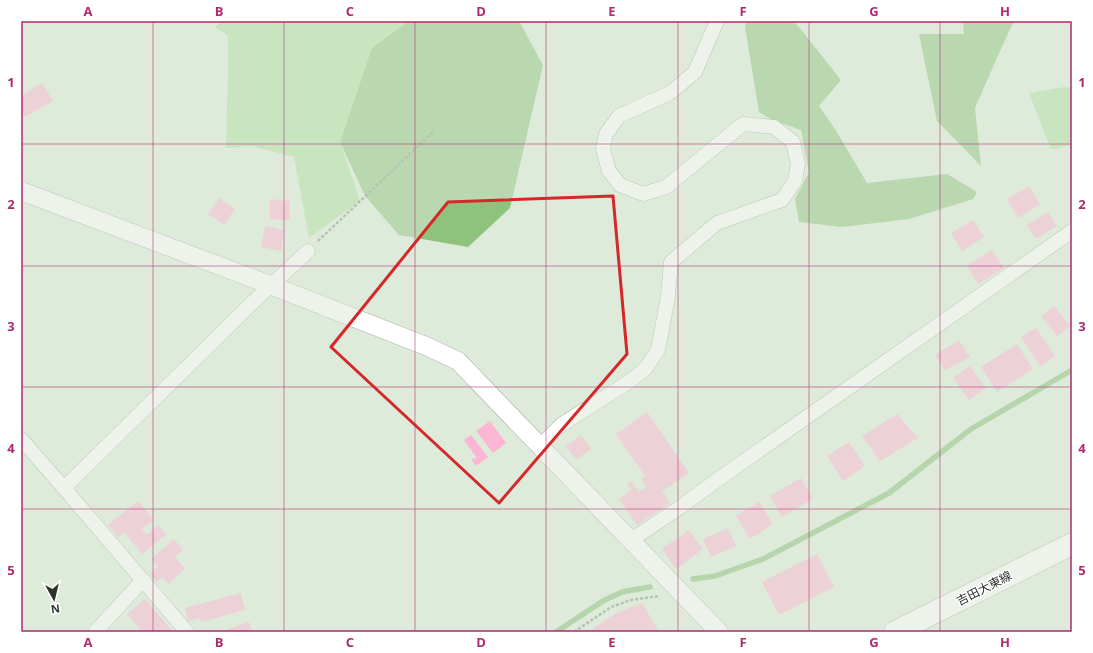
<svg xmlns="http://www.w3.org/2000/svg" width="1093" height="653" viewBox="0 0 1093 653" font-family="'Open Sans','Noto Sans JP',sans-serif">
<rect width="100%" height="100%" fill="#deeada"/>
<g fill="#b0e0a0">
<path d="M222,21h190l-72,120 20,60 -51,37 -15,-81 -42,-11 -26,2 2,-81v-31l-13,-9z"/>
<path d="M1064,87l8,1v57l-21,4 -22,-56z"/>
</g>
<g fill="#8fc37d">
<path d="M409,21h110l24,44 -33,143 -42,39 -69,-12 -34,-39 -25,-54 32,-94z"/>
<path d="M746,21h47l6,6 42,53 -22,26 16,23 32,54 80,-9 30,18 -4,7 -64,20 -67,8 -43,-5 -4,-23 14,-27 -8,-42 -29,-10 -13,-8 -14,-85z"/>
<path d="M963,21h51l-14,30 -25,57 6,58 -44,-45 -18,-87h45z"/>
</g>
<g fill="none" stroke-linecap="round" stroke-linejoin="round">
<g stroke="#88bd76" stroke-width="5.5">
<path d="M693,579l22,-3 48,-17 126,-66 82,-64 101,-59"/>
<path d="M556,632l47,-31 19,-9 28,-5"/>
</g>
</g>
<g fill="#fcb6d3">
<path d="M42,83l11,18 -28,16 -4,-7v-14z"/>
<path d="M1029,186l11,18 -22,14 -11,-19z"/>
<path d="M219,198l16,11 -11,16 -16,-11z"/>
<path d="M270,199l20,2 -1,19 -20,-1z"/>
<path d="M1048,212l9,14 -21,13 -9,-14z"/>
<path d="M973,220l11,17 -22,14 -11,-18z"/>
<path d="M265,226l19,4 -3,21 -20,-4z"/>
<path d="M992,250l12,18 -26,16 -11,-18z"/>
<path d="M1054,306l16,20 -13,10 -16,-20z"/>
<path d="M1036,328l19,28 -15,10 -19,-29z"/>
<path d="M959,340l11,17 -25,13 -10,-15z"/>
<path d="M1017,344l16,25 -36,23 -16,-25z"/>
<path d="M970,366l16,22 -17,12 -16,-22z"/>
<path d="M647,412l42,61 -27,18 8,12 -33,22 -18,-26 12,-9 -4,-6 4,-3 8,11 8,-5 -6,-8 4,-3 -29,-42z"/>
<path d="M897,414l21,24 -38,23 -18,-25z"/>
<path d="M490,421l16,22 -13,10 -17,-22z"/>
<path d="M471,435l17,22 -12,9 -5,-7 6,-1 -13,-18z"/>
<path d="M581,435l10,14 -15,11 -10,-14z"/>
<path d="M849,442l16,24 -22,15 -16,-25z"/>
<path d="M801,478l12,21 -31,18 -12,-21z"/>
<path d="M138,501l16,19 -12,9 5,6 11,-10 8,10 -24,19 -18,-22 -6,5 -10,-12z"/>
<path d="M759,502l14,22 -23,15 -14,-23z"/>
<path d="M728,528l8,18 -25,11 -8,-18z"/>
<path d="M689,530l14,19 -27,20 -14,-20z"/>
<path d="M174,539l9,11 -8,7 10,12 -17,15 -6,-7 -5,5 -7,-8 8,-7 -7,-8z"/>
<path d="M817,554l17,33 -55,28 -17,-33z"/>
<path d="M241,593l4,17 -44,12 -1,-4 -12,3 -3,-13z"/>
<path d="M145,599l28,33h-31l-15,-18z"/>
<path d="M642,603l17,29h-71l28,-19z"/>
<path d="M249,622l3,10h-32z"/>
</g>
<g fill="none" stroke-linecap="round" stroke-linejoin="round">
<defs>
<g id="minor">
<path d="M21,439l43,49 123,144"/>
<path d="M540,446l21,-21 69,-44 15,-12 13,-19 10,-54 3,-34 46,-39 65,-23 13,-19 3,-17 -5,-22 -19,-15 -31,-3 -77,63 -23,7 -23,-9 -11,-14 -6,-22 3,-15 13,-18 51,-23 25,-21 22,-51"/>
<path d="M64,488l188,-185 56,-52"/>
<path d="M631,540l48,-32 41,-30 352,-247"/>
<path d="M95,632l48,-52"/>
</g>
<path id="tertiary" d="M21,191l249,94 156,61 32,15 261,271"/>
<path id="primary" d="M895,632l177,-88"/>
</defs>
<use href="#minor" stroke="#95a091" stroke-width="15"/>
<use href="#tertiary" stroke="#95a091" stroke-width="19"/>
<use href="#primary" stroke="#95a091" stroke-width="23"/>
<g stroke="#889085" stroke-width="2.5" stroke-dasharray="3 2" stroke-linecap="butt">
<path d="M318,241l115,-109"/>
<path d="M574,632l37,-25 20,-7 29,-4"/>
</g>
<use href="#minor" stroke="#fff" stroke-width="14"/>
<use href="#tertiary" stroke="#fff" stroke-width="18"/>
<use href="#primary" stroke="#fff" stroke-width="22"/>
</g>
<path d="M0 0H1093V653H0ZM613,196l14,158 -128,149 -168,-156 117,-145z" fill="#deeada" fill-opacity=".55" fill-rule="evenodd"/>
<path fill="none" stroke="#d62828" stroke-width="3" stroke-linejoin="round" d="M613,196l14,158 -128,149 -168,-156 117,-145z"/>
<path fill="none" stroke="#ae2a71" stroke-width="1" stroke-opacity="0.55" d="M153,21v611M284,21v611M415,21v611M546,21v611M678,21v611M809,21v611M940,21v611M21,144h1051M21,266h1051M21,387h1051M21,509h1051"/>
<g text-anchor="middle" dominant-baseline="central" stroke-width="3" stroke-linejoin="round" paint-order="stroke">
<g font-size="12" fill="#2d322c" stroke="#fff">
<text transform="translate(984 588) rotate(-27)">吉田大東線</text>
</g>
</g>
<rect width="1093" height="653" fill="none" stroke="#ffffff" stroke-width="44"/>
<g transform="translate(54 599) rotate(172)" stroke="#ffffff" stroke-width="3" paint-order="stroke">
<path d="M0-3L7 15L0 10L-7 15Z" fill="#2d322c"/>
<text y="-6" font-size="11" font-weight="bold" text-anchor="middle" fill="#2d322c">N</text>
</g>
<rect x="22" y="22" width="1049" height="609" fill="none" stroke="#ae2a71" stroke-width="1.5"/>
<g font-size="13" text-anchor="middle" font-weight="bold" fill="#ae2a71">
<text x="88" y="16">A</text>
<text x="219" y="16">B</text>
<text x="350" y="16">C</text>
<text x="481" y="16">D</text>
<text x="612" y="16">E</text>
<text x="743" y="16">F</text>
<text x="874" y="16">G</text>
<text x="1005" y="16">H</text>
<text x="11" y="87">1</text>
<text x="1082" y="87">1</text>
<text x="11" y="209">2</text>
<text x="1082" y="209">2</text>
<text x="11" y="331">3</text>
<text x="1082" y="331">3</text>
<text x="11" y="453">4</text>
<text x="1082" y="453">4</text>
<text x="11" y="575">5</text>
<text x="1082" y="575">5</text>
<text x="88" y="647">A</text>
<text x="219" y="647">B</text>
<text x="350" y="647">C</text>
<text x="481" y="647">D</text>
<text x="612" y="647">E</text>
<text x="743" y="647">F</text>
<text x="874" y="647">G</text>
<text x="1005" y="647">H</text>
</g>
</svg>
